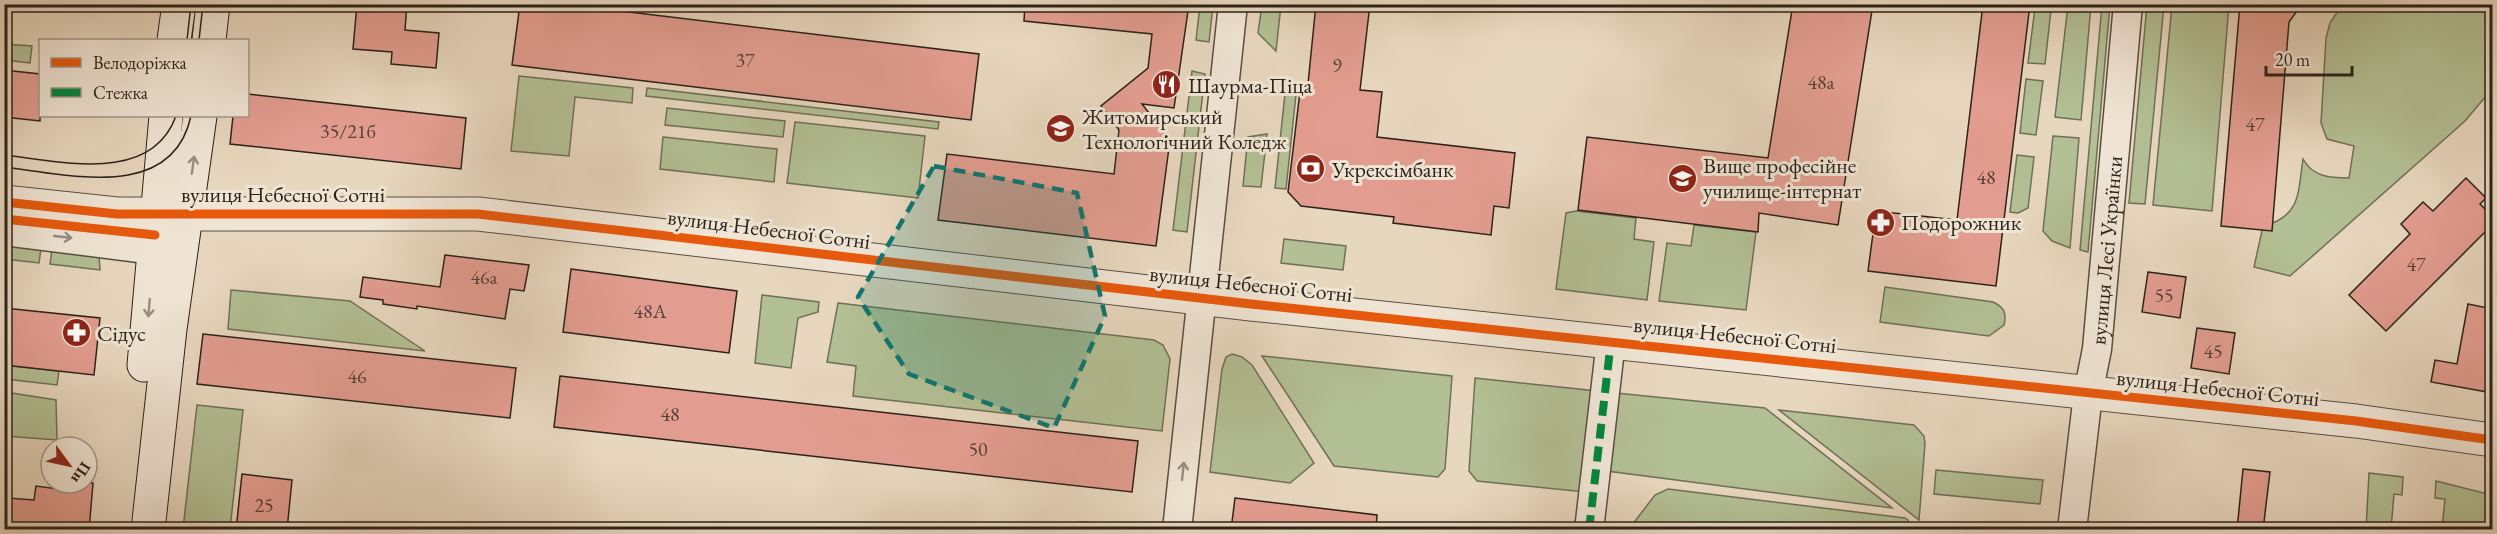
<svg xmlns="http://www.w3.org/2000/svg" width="2497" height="534" viewBox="0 0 2497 534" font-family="'EB Garamond',serif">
<rect width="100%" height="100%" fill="#e8d7bf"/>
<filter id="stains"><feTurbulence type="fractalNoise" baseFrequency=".00333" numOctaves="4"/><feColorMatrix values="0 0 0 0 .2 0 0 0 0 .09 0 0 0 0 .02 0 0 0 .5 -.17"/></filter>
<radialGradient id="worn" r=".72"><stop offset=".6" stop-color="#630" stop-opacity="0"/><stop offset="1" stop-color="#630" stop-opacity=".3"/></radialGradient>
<g fill="#b3bf94" stroke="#6f7057" stroke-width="1.5">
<path d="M1200,5h13l-4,37 -13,-2z"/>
<path d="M1262,5h19l-5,46 -18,-18z"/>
<path d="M2068,5h23l-10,115 -26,-3z"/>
<path d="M2102,5h8l-22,247 -8,-2z"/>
<path d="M2147,5h17l-19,199 -16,-1z"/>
<path d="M2172,5h57l-17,206 -59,-6z"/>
<path d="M2342,5h150v84l-27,32 -175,155 -36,-9 9,-41c38,-9 35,-34 40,-67 10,18 27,19 46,19l5,-32 -27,-7 -6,-16 5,-85 4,-15z"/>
<path d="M2035,8l16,2 -6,54 -17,-1z"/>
<path d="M4,44l28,2 -2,17 -25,-3z"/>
<path d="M1192,71l13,3 -18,158 -14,-2z"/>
<path d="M519,76l114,12 -1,15 -57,-6 -6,59 -58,-5z"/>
<path d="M2026,79l17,2 -7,54 -16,-2z"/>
<path d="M1286,84l11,1 -11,104 -11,-1z"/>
<path d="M647,88l292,34 -1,7 -292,-33z"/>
<path d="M667,108l118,13 -2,16 -118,-12z"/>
<path d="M795,122l130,14 -7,62 -131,-15z"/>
<path d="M1267,134l-6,53 -18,-1 5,-49z"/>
<path d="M2053,136l26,2 -9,110 -18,-7 -9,-10z"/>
<path d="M663,137l114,12 -3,33 -114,-13z"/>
<path d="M2017,155l17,2 -6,51 -10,5 -8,-1z"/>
<path d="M1576,211l60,7 -2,21 20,3 -7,58 -91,-11 10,-76z"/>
<path d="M1694,225l62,7 -10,78 -87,-9 8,-58 24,3z"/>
<path d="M1284,239l62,7 -3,24 -62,-7z"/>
<path d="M5,244l36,4 -2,15 -34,-4z"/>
<path d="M52,249l47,6 1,15 -50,-6z"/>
<path d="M1885,287l108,15c11,5 14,11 11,23l-15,11 -109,-14z"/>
<path d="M231,290l119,11 75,50 -197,-22z"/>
<path d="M762,295l57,7 -1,10 -20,6 -7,50 -36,-5z"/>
<path d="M838,303l316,37 9,5 7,14 -8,72 -309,-35 3,-30 -29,-4z"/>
<path d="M1232,354l10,3 10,8 62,98 -24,20 -80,-11 12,-103 4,-12z"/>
<path d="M1262,356l190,20 -7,93 -7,8 -104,-11z"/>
<path d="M5,365l54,6 -2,14 -52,-6z"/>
<path d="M1475,378l122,13 -12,101 -108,-11 -8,-10z"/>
<path d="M5,392l51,8 1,40 -52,-4z"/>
<path d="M1616,393l149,15 127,100 -285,-37z"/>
<path d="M197,405l46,5 -13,119h-47z"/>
<path d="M1779,410l135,15 10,11 1,8 -6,76z"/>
<path d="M1936,470l107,10 -3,24 -106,-10z"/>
<path d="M2369,473l34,4 -1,18 -8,-1 -3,35h-25z"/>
<path d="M2436,481l56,14v34h-50l3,-30 -10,-1z"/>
<path d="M1668,489l237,29 3,2 -1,9h-278l26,-34z"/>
<path d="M1078,522l72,4v4l-83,-1z"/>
</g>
<g fill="#e39d90" stroke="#2b221a" stroke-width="1.5">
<path d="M357,4h50l-2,26 34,3 -3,35 -45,-4 1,-12 -39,-3z"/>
<path d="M520,4h68v3l391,47 -8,66 -459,-55z"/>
<path d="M1025,4h164l-15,104 -32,-4 28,36 -14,106 -218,-26 9,-66 167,20 5,-44 -18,-24 47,-38 4,-34 -128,-13z"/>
<path d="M1316,4h54l-10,86 22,2 -5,45 138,16 -6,55 -15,-2 -3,29 -98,-12 1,-6 -93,-11 -13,-14 13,-109 7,1z"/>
<path d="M1793,4h80l-35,221 -79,-12 -1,19 -180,-22 9,-73 181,21z"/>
<path d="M1983,4h47l-34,282 -128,-15 8,-60 81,9z"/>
<path d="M2240,4h62l-13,18 -17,209 -51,-5z"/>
<path d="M4,70l36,4v47l-36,-4z"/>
<path d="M248,94l218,24 -5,51 -231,-25 3,-28h15z"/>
<path d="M2466,178l20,20 -6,6 13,13v7l-107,107 -37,-36 61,-61 -9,-10 22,-22 10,9z"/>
<path d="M445,255l84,10 -5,26 -14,-2 -5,30 -88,-13v3l-34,-5v-4l-23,-3 3,-20 77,10z"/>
<path d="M571,269l166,22 -8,62 -166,-21z"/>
<path d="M2148,272l38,5 -6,41 -38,-6z"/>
<path d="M2468,304l25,5v84l-62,-11 4,-22 22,4z"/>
<path d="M4,308l96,10 -6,57 -90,-10z"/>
<path d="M2197,328l38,5 -6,41 -38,-6z"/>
<path d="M203,334l313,34 -6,50 -313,-34z"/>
<path d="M560,376l578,65 -6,51 -578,-65z"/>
<path d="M2243,469l27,3 -7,58h-26z"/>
<path d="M242,474l50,6 -5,50h-51z"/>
<path d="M59,483h34l-4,47h-83l2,-32 26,2 2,-14 22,3z"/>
<path d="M1235,498l142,17 -1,15h-145z"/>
</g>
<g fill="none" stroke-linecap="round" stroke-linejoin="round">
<defs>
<g id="minor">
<path d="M4,231l151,19"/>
<path d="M1177,530l56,-526"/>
<path d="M1589,530l22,-189"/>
<path id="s1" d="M2072,530l16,-136 9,-45 31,-345"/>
</g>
<path id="tertiary" d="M4,202l113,12h361l773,90 1105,117 136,19"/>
<g id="secondary">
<path d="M174,40l5,-36"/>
<path d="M209,40l4,-36"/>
<path d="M144,365l22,-249"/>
<path d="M148,530l22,-201 30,-213"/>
</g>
</defs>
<use href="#minor" stroke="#5a4f43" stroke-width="31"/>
<use href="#tertiary" stroke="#5a4f43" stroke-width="35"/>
<use href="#secondary" stroke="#2b221a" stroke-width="35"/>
<use href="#minor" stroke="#f0e5d5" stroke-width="28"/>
<use href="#tertiary" stroke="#f0e5d5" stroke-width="33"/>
<use href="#secondary" stroke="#f0e5d5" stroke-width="33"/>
<g stroke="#2b221a" stroke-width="1.5">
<path d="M187,40l4,-36"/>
<path d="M199,40l4,-36"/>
<path d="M4,155c56,6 147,30 172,-39"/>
<path d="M4,167c63,7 168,36 187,-51"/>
</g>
<path stroke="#00873e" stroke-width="8" stroke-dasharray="15 8" stroke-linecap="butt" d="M1589,530l22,-189"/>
<defs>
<g id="cycleway">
<path d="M4,202l113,12h361l773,90 1105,117 136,19"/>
<path d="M4,219l151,16"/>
</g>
</defs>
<use href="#cycleway" stroke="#f0e5d5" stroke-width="13"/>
<use href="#cycleway" stroke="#e8590c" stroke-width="9"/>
</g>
<defs><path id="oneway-shaft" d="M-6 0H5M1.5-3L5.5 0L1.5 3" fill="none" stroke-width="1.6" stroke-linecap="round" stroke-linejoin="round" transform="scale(1.5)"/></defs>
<g stroke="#978d81">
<use href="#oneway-shaft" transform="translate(193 165) rotate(-82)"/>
<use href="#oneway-shaft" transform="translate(63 237) rotate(6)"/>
<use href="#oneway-shaft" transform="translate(149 308) rotate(95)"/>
<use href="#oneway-shaft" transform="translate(1183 471) rotate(-84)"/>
</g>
<path fill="#0f766e" fill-opacity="0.2" stroke="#0f766e" stroke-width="4.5" stroke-dasharray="12 8" stroke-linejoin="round" d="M934,166l143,27 28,123 -51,112 -145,-54 -51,-77z"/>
<defs>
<symbol id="restaurant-disc" viewBox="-11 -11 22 22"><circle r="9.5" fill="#8f2418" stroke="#f0e5d5"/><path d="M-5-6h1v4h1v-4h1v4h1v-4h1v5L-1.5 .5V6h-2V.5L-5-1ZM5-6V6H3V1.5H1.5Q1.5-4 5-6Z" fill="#fff"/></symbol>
<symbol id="university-disc" viewBox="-11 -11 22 22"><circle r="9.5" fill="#8f2418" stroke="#f0e5d5"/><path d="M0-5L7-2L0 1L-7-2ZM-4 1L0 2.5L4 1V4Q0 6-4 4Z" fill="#fff"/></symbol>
<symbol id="bank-disc" viewBox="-11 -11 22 22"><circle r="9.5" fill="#8f2418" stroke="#f0e5d5"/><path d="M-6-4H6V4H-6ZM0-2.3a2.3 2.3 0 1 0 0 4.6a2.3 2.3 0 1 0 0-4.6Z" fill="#fff"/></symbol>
<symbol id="school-disc" viewBox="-11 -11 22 22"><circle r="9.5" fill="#8f2418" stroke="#f0e5d5"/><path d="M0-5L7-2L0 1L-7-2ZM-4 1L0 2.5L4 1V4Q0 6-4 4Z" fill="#fff"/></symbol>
<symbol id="pharmacy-disc" viewBox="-11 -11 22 22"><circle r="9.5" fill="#8f2418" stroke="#f0e5d5"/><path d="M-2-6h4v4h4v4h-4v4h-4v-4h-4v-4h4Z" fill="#fff"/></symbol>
</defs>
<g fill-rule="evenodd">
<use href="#restaurant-disc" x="1150" y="68" width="33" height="33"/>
<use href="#university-disc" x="1044" y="112" width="33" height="33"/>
<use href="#bank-disc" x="1294" y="152" width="33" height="33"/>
<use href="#school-disc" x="1666" y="162" width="33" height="33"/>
<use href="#pharmacy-disc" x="1864" y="206" width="33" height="33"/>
<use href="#pharmacy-disc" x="60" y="316" width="33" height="33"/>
</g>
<g text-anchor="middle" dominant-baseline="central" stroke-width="6" stroke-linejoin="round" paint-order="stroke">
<g font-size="20" fill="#594138">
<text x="745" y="60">37</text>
<text x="1337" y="65">9</text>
<text x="1821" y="82">48а</text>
<text x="2255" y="124">47</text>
<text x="348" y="131">35/21б</text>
<text x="1986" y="177">48</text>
<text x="2416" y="264">47</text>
<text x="484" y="277">46а</text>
<text x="2164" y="295">55</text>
<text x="650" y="311">48А</text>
<text x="2213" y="351">45</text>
<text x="357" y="376">46</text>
<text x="670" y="414">48</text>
<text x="978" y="449">50</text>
<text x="264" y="505">25</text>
</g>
<g font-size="22" fill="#2b221a" stroke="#f0e5d5" text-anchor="start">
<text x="1188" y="85">Шаурма-Піца</text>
<text x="1082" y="116">Житомирський<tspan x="1082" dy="25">Технологічний Коледж</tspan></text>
<text x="1703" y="165">Вище професійне<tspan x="1703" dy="25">училище-інтернат</tspan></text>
<text x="1332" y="169">Укрексімбанк</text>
<text x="1901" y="222">Подорожник</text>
<text x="97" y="333">Сідус</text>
</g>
<g font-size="22" fill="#2b221a" stroke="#f0e5d5">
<text x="283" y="194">вулиця Небесної Сотні</text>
<text transform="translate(769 229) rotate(7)">вулиця Небесної Сотні</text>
<text stroke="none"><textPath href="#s1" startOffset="282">вулиця Лесі Українки</textPath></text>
<text transform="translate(1251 284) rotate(6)">вулиця Небесної Сотні</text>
<text transform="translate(1735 335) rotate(6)">вулиця Небесної Сотні</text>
<text transform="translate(2218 388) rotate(6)">вулиця Небесної Сотні</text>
</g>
</g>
<rect width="2497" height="534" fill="none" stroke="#e8d7bf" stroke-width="24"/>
<rect x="6" y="6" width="2485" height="522" fill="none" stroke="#2b221a" stroke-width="3"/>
<rect x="12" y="12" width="2473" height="510" fill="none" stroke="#2b221a" stroke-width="1.5"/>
<rect x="39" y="39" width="210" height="78" fill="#f0e5d5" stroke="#a1978a" stroke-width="1.5"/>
<rect x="51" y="58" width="30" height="9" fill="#e8590c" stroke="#a1978a" stroke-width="1.5"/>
<text x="93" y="69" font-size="18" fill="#2b221a">Велодоріжка</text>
<rect x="51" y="88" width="30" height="9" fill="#00873e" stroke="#a1978a" stroke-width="1.5"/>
<text x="93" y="99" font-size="18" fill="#2b221a">Стежка</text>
<g transform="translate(69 465) rotate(123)"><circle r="28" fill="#f0e5d5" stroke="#a1978a" stroke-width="1.5"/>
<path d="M0-4.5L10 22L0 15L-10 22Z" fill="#8f2418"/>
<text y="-9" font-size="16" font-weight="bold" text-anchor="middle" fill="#2b221a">Пн</text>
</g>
<path d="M2266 66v9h86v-9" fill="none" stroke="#2b221a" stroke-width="3"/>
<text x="2275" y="66" font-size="18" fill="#2b221a" stroke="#f0e5d5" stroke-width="4.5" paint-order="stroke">20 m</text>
<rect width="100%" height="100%" filter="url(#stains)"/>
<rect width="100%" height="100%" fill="url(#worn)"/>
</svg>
